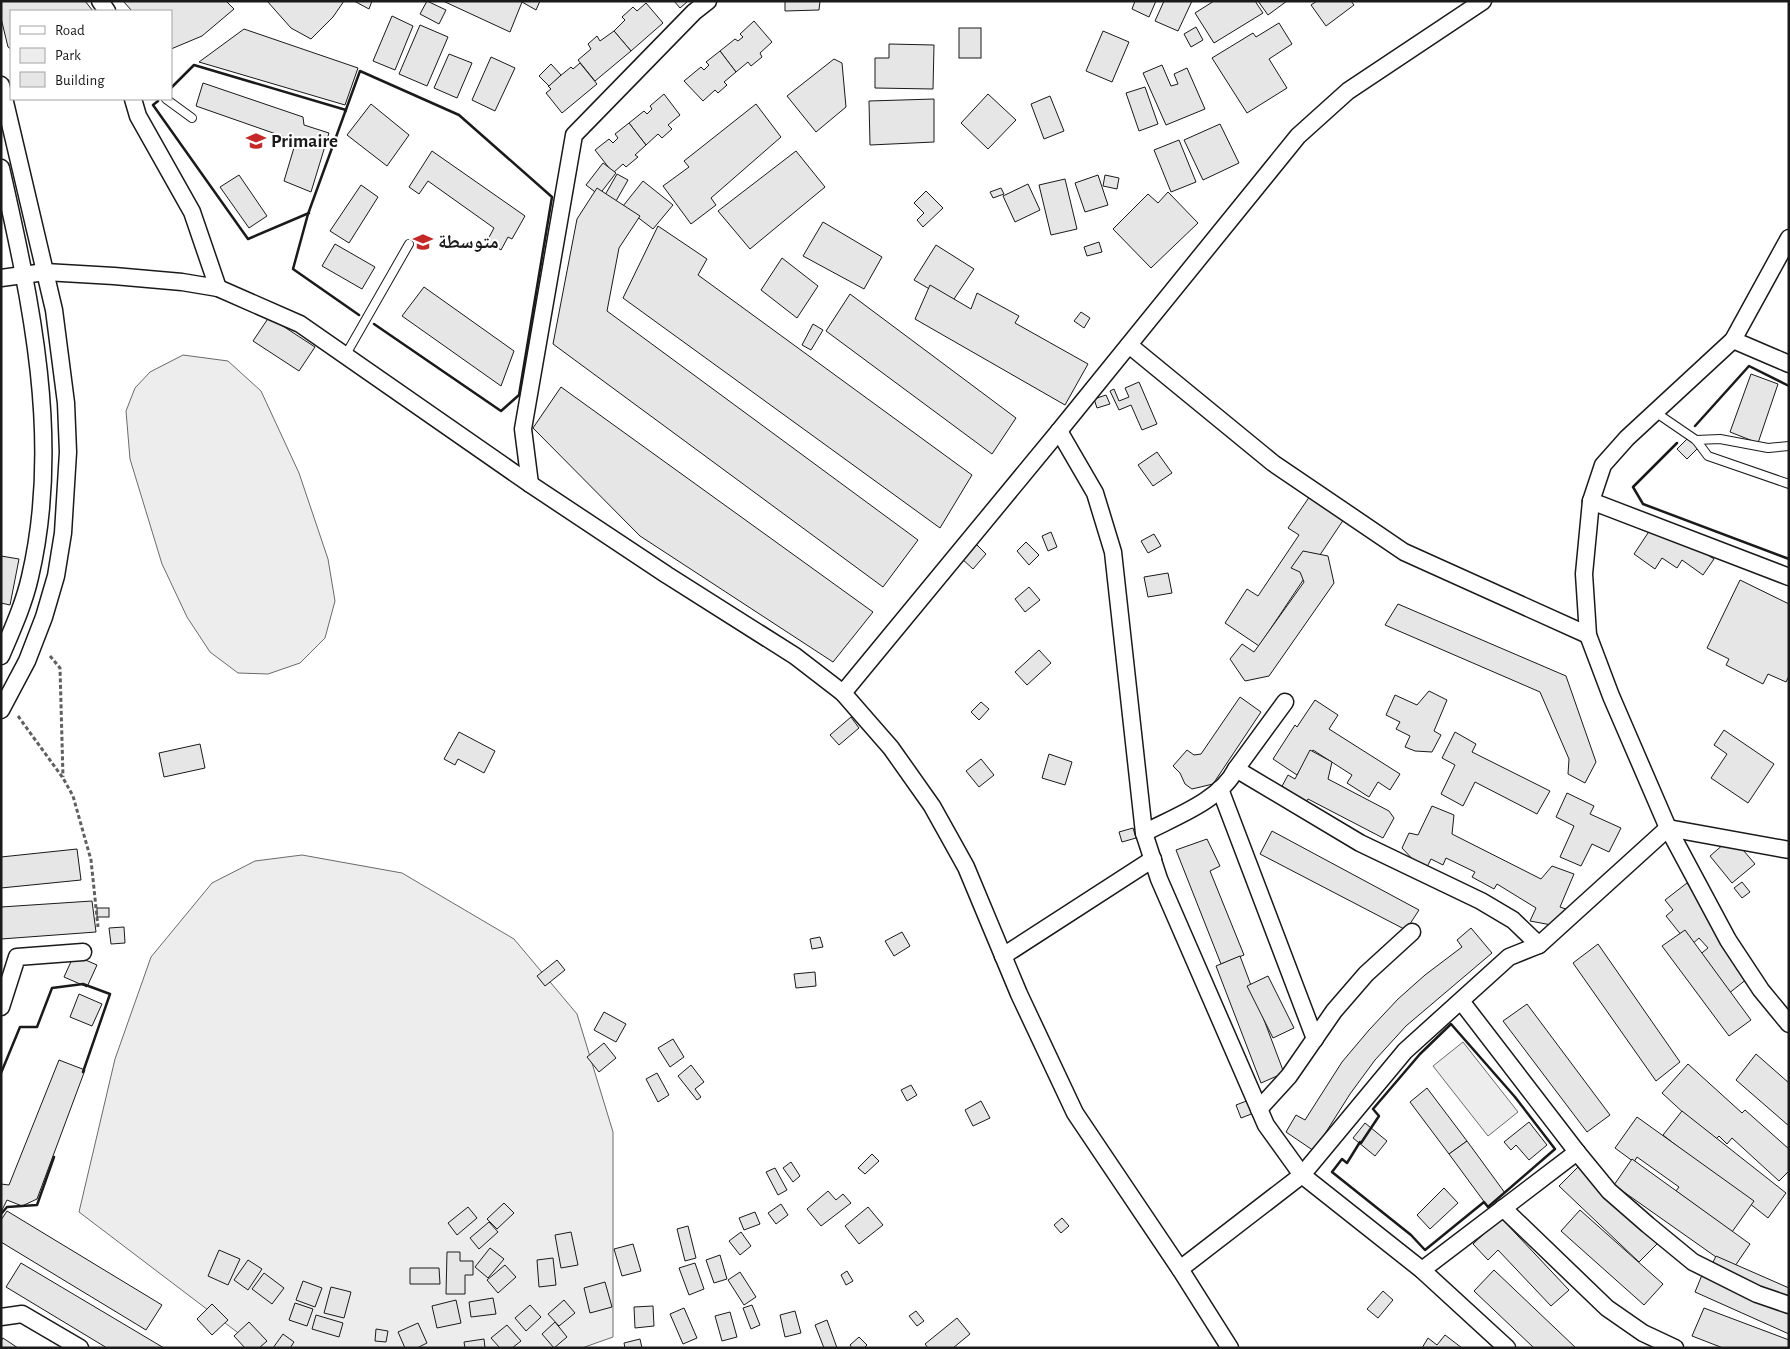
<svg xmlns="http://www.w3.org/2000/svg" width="1790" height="1349" viewBox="0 0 1790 1349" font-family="'Alegreya Sans','Noto Naskh Arabic',sans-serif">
<rect width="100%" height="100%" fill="#fff"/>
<g fill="#ededed" stroke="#6a6a6a">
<path d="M183,355l45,6 33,30 38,82 29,86 7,42 -10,37 -25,25 -32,11 -30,-1 -28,-21 -23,-35 -25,-53 -32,-105 -4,-48 9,-23 15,-16z"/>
<path d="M302,855l100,18 112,66 63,75 36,118v205l-31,11h-324l-179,-136 36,-153 36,-102 61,-74 43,-22z"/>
<path d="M1463,1042l55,70 -30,24 -55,-70z"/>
</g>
<g fill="#e6e6e6" stroke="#1a1a1a">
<path d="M1,1h84l8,10h-82v38l-3,-2 -7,-29z"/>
<path d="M123,1h103l8,8 -32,27 -31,13v-38h-39z"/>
<path d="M267,1h77l-11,16 -22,22 -20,-11z"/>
<path d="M354,1h18l-3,8z"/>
<path d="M427,1l19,9 -7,14 -19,-10z"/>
<path d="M443,1h97l-4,9 -14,-8 -12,30z"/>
<path d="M674,1h14l-8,7z"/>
<path d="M785,1h35l-1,9 -34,1z"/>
<path d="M1135,1h21l-7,16 -17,-8z"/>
<path d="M1164,1h28l-14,30 -23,-10z"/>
<path d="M1214,1h41l8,12 -49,30 -19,-30z"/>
<path d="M1258,1h29l-19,14z"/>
<path d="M1317,1h34l3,4 -28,21 -15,-21z"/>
<path d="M646,3l17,20 -32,28 -17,-20 11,-11 -3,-3 11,-10 4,4z"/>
<path d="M392,16l21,10 -18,44 -22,-9z"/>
<path d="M754,21l18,21 -12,11 2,4 -11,9 -3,-4 -12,10 -16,-21 15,-12 3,2 5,-4 -3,-3z"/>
<path d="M1279,23l13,21 -23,15 18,29 -40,25 -35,-55 41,-25 3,4z"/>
<path d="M420,25l28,12 -21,49 -28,-12z"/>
<path d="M1196,27l7,13 -12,7 -7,-13z"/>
<rect x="959" y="28" width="22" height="30"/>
<path d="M244,29l114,39 -13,37 -146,-43z"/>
<path d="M614,31l17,20 -36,30 -17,-21 13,-11 -3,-5 9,-8 3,5z"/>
<path d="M1103,31l26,11 -17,40 -26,-11z"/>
<path d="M889,44l45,1 -1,44 -58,-1v-30h14z"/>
<path d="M720,51l16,21 -12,10 3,3 -9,8 -3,-3 -12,11 -19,-20 17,-14 3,3 5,-5 -3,-3z"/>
<path d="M449,54l23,9 -15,35 -23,-10z"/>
<path d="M491,57l24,11 -20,43 -23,-11z"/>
<path d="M834,59l8,4 4,44 -30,25 -29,-36z"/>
<path d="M580,63l17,21 -35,29 -16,-20 5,-4 -3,-3 23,-19 2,2z"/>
<path d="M551,64l10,11 -12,11 -10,-10z"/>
<path d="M1162,65l9,21 7,-2 -4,-10 13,-6 18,41 -39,16 -23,-52z"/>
<path d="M203,83l100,34 1,8 25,8 -18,59 -27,-11 12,-40 -100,-35z"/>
<path d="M1145,87l13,37 -19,7 -13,-38z"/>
<path d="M664,94l16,21 -12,10 4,4 -10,9 -4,-4 -12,11 -17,-22 15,-12 3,3 5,-5 -2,-3z"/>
<path d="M988,94l28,26 -28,29 -27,-26z"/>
<path d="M1050,96l14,35 -20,8 -13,-35z"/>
<path d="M934,99v43l-64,3 -1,-44z"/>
<path d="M371,104l38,31 -22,31 -40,-31z"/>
<path d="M756,104l25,33 -70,61 5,7 -25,19 -28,-38 26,-19 -5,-6z"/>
<path d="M629,123l17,22 -11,10 3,2 -12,10 -3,-3 -10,9 -18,-23 14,-11 4,4 5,-5 -3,-4z"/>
<path d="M1220,124l19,39 -36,17 -19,-40z"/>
<path d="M1179,140l17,42 -25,10 -17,-42z"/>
<path d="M432,151l93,65 -13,23 -4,-2 -7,13 -14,-9 7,-13 -66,-47 -9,13 -10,-7z"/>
<path d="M796,151l29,36 -75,62 -32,-38z"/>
<path d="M603,163l13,10 -17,22 -13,-10z"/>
<path d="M617,174l11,6 -12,21 -11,-6z"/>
<path d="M239,175l28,41 -18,12 -29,-41z"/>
<path d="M1098,175l10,30 -23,7 -10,-29z"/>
<path d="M1105,175l14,3 -2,11 -14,-3z"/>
<path d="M1065,179l12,50 -26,6 -12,-50z"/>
<path d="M643,181l30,24 -20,24 -30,-23z"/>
<path d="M1028,184l12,26 -25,12 -12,-26z"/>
<path d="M361,185l17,12 -29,46 -19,-12z"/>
<path d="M597,188l43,28 -21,32 -12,63 311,229 -35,47 -330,-243 24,-125z"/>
<path d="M1001,188l3,6 -11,4 -3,-6z"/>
<path d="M926,191l17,17 -20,19 -6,-7 7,-7 -10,-10z"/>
<path d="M1168,192l30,31 -47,45 -38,-39 35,-35 10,9z"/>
<path d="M823,222l59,35 -18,32 -61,-33z"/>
<path d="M658,226l49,33 -9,16 274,200 -32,53 -317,-230z"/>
<path d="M1099,242l3,10 -15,4 -3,-9z"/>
<path d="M335,244l40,23 -13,22 -40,-23z"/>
<path d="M936,245l38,24 -24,36 -13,-9 1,-2 -24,-14z"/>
<path d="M782,258l36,28 -21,32 -36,-28z"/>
<path d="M930,285l41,24 6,-16 42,23 -4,7 73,41 -23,41 -150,-86z"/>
<path d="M424,287l90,64 -13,35 -99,-70z"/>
<path d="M850,294l166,124 -24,36 -166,-123z"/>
<path d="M1081,312l9,6 -6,10 -10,-7z"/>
<path d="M269,317l46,30 -16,24 -46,-30z"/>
<path d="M813,324l10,6 -12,20 -9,-5z"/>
<path d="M1751,374l27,10 -20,59 -28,-11z"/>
<path d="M1139,382l18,42 -15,6 -11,-25 -12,5 -9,-19 4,-2 5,12 10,-4 -4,-9z"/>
<path d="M561,387l312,225 -40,50 -193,-126 -107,-108z"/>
<path d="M1106,395l4,9 -13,4 -3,-9z"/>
<path d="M1689,437l10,10 -12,12 -10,-10z"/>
<path d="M1157,452l15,21 -19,13 -15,-21z"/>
<path d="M1310,496l34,23 -85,127 -34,-23 22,-34 11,7 41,-61 -11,-7z"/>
<path d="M1656,521l58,38 -11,16 -21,-15 -5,8 -15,-10 -7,11 -21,-15z"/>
<path d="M1051,532l6,15 -9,4 -6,-15z"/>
<path d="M1154,534l7,12 -13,7 -7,-12z"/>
<path d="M1026,542l13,13 -10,10 -12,-14z"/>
<path d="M975,543l11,11 -13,15 -12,-11z"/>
<path d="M1303,551l25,5 6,27 -65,93 -24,5 -15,-22 12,-15 12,8 50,-70 -4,-10 -9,-4z"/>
<path d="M1,556l18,3 -9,46 -9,-2z"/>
<path d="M1168,573l4,20 -24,4 -4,-20z"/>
<path d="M1740,580l49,24v72l-3,6 -18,-8 -5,10 -37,-19 3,-6 -22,-11z"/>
<path d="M1029,587l11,13 -15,12 -10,-13z"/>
<path d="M1398,604l168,72 30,86 -11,21 -17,-9 1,-15 -29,-67 -155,-67z"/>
<path d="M1039,650l12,13 -24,22 -12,-13z"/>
<path d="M1429,691l18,9 -13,31 7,4 -9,17 -17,-1 -10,-4 5,-11 -14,-7 4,-7 -14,-7 9,-20 22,10z"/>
<path d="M1240,697l21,15 -48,72 -21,5 -7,-5 -5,-11 -7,-7 14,-16 7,5 7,-1z"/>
<path d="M1315,700l23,15 -9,14 71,45 -10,16 -12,-8 -9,15 -22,-14 5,-8 -39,-25 -16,25 -24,-16 22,-34 2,2z"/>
<path d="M981,702l8,7 -10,11 -8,-8z"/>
<path d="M851,717l8,11 -20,17 -9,-10z"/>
<path d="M1724,730l50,34 -26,39 -37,-25 16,-24 -13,-9z"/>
<path d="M459,732l36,19 -11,22 -26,-14 -3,6 -11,-6z"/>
<path d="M1455,732l21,12 -4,8 78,39 -13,23 -62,-32 -12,24 -22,-12 14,-29 -13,-7z"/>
<path d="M200,744l5,24 -41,9 -5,-24z"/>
<path d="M1310,750l22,12 -4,17 61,32 5,7 -11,20 -75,-39 -3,5 -25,-14 8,-15 7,4z"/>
<path d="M1049,754l23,8 -7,23 -23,-7z"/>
<path d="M981,759l13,16 -15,12 -13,-16z"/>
<path d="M1567,793l27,13 -4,8 31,14 -12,24 -17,-8 -11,22 -21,-9 14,-31 -18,-9z"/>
<path d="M1432,806l22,9 -2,19 89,45 11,-13 22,8 -14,33 6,2 -9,17 -27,-5 6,-13 -39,-24 -3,5 -22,-12 3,-5 -29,-14 -3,7 -12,-6 -5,10 -8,-4 -16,-17 7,-15 9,2z"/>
<path d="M1133,828l3,10 -14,4 -3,-10z"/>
<path d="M1272,831l147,79 -13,20 -146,-76z"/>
<path d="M1732,837l23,27 -23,19 -22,-27z"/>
<path d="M1207,839l13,27 -10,5 34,84 -23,9 -45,-114z"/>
<path d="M77,849l4,31 -80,8v-31z"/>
<path d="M1742,882l8,10 -8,6 -8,-10z"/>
<path d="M1687,883l70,88 -29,23 -30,-38 10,-8 -9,-10 -9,8 -24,-30 7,-6 -8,-10z"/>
<path d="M92,901l4,31 -95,7v-32z"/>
<rect x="97" y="908" width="12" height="9"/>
<path d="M124,927l1,16 -14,1 -2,-16z"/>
<path d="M1471,928l21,25 -86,73 -31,34 -25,34 -36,57 -28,-19 10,-17 9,5 37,-58 27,-32 29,-31 27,-24 37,-28 -5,-7z"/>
<path d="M1685,930l66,90 -22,16 -67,-90z"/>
<path d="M902,932l8,14 -16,10 -9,-15z"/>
<path d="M820,937l3,10 -11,2 -2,-10z"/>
<path d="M1598,944l82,118 -24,19 -83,-118z"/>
<path d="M74,955l23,10 -10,22 -23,-10z"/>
<path d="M1240,956l44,117 -23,10 -45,-117z"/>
<path d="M557,960l8,10 -20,16 -8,-10z"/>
<path d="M815,972l1,14 -20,2 -2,-14z"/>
<path d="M1268,976l26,52 -21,10 -26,-52z"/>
<path d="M79,994l23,10 -10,22 -22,-9z"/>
<path d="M1527,1004l83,111 -23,17 -84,-111z"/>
<path d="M604,1012l22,12 -10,18 -22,-12z"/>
<path d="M673,1039l11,18 -14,10 -12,-19z"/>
<path d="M604,1043l12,15 -17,14 -12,-15z"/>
<path d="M1756,1054l33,29v43l-53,-46z"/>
<path d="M59,1060l26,10 -48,129 -15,7 -15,-6 -6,12v-28l8,1z"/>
<path d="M1688,1064l54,49 3,-3 44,39v22l-10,10 -47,-43 -5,6 -8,-8 -5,5 -52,-48z"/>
<path d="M691,1065l13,17 -9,7 6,8 -4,3 -19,-24z"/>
<path d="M657,1073l12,22 -11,7 -12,-23z"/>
<path d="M911,1085l6,10 -10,6 -6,-11z"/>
<path d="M1427,1088l40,53 -18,13 -39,-52z"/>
<path d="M1249,1100l5,13 -13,5 -5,-13z"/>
<path d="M981,1101l9,17 -17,8 -8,-16z"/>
<path d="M1682,1111l104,82 -18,25 -105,-83z"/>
<path d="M1637,1117l117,84 -22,31 -56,-41 3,-4 -42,-30 -3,5 -19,-14z"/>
<path d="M1529,1122l18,23 -18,15 -13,-15 -5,5 -7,-8z"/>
<path d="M1365,1123l22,18 -12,15 -22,-18z"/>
<path d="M1467,1141l38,52 -17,14 -39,-53z"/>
<path d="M872,1154l7,7 -14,13 -7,-6z"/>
<path d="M1587,1158l79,77 -27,27 -80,-76z"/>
<path d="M1632,1159l118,85 -17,25 -119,-84z"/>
<path d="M791,1162l9,14 -7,6 -10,-14z"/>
<path d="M775,1168l12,22 -9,5 -12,-23z"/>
<path d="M1444,1188l14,15 -28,26 -13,-14z"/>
<path d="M828,1191l8,9 7,-6 8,9 -30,23 -14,-17z"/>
<path d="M504,1203l10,10 -17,16 -10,-10z"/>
<path d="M781,1204l7,11 -12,9 -8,-11z"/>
<path d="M468,1207l9,11 -20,17 -9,-12z"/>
<path d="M868,1207l15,18 -24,19 -14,-18z"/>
<path d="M1580,1210l83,74 -19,21 -83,-74z"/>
<path d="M7,1211l155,94 -16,25 -145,-88v-22z"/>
<path d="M755,1212l5,12 -16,6 -5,-12z"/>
<path d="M1062,1218l7,8 -8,7 -7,-8z"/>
<path d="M1501,1218l68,72 -18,16 -53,-56 -10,10 -15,-16z"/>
<path d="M489,1222l9,10 -19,17 -9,-11z"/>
<path d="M688,1226l8,32 -11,3 -8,-32z"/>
<path d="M571,1232l7,33 -17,3 -6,-33z"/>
<path d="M741,1232l10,14 -11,9 -11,-14z"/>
<path d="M633,1244l8,27 -19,5 -8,-27z"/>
<path d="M490,1248l14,11 -16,19 -13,-11z"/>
<path d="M219,1250l21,9 -12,26 -20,-9z"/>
<path d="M447,1252h13v9h13v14h-8v19h-19z"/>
<path d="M720,1255l7,24 -13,4 -8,-23z"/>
<path d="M1716,1256l73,32v46l-94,-42 7,-17 4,2z"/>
<path d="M553,1258l3,27 -17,2 -2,-27z"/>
<path d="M248,1260l14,9 -14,21 -14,-10z"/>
<path d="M21,1263l143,85h-57l-101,-61z"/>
<path d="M695,1263l9,26 -15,6 -10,-27z"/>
<path d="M505,1265l11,12 -18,16 -11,-13z"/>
<path d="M410,1268h29l1,16h-30z"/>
<path d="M1494,1270l82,78h-42l-60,-57z"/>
<path d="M847,1271l6,10 -7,4 -5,-10z"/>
<path d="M740,1272l16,25 -12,8 -16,-25z"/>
<path d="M264,1273l20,15 -12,16 -20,-15z"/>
<path d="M303,1281l19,7 -7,19 -19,-7z"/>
<path d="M605,1282l7,25 -22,6 -6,-25z"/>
<path d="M331,1287l20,5 -7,26 -20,-5z"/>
<path d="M1383,1291l10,9 -15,18 -11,-9z"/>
<path d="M493,1298l3,16 -25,3 -2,-15z"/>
<path d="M456,1300l5,23 -24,5 -5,-22z"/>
<path d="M564,1300l11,13 -16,13 -11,-12z"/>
<path d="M295,1303l18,6 -6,17 -18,-6z"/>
<path d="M212,1304l16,16 -16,15 -15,-16z"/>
<path d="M530,1305l11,12 -15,14 -11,-13z"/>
<path d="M752,1305l8,20 -9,4 -8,-21z"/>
<path d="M653,1306l1,20 -19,2 -1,-21z"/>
<path d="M684,1308l13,30 -14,6 -13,-30z"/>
<path d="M1704,1308l85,32v8h-66l-31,-12z"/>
<path d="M795,1311l6,22 -16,4 -5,-22z"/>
<path d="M916,1311l8,10 -7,5 -8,-10z"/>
<path d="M730,1312l7,25 -15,4 -7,-25z"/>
<path d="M316,1315l27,8 -4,14 -27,-8z"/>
<path d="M957,1318l13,16 -17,14h-25l-3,-4z"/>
<path d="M827,1320l10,28h-13l-9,-23z"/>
<path d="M249,1322l18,19 -8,7h-14l-11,-12z"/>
<path d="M555,1322l12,15 -13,11 -12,-14z"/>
<path d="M418,1323l9,20 -10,5h-12l-7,-16z"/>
<path d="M507,1325l14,16 -9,7h-12l-9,-10z"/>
<path d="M376,1329l12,2 -2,11 -11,-1z"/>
<path d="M283,1334l11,8 -4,6h-17z"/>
<path d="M1445,1335l17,13h-40l6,-10 9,7z"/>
<path d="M859,1337l8,8 -3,3h-12l-2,-3z"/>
<path d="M3,1338l15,10h-17v-7z"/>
<path d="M484,1339l1,9h-20l-1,-6z"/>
<path d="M640,1339l2,9h-17l-1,-5z"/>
</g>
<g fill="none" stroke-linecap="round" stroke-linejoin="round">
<defs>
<g id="lane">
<path d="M166,99l26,19"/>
<path d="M345,356l64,-112"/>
<path d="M1655,412l41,28 12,16 81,28"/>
<path d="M1696,440l24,-1 48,9 21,-2"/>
</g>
<g id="street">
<path d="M100,1l7,10"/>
<path d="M1,85l53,225 12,93 2,49 -5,81 -7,43 -12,41 -17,44 -26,49"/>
<path d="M133,99l5,17 54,96 26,76"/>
<path d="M1,168c30,133 61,273 29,409 -6,27 -18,53 -29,79"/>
<path d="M1789,238l-56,102 -106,98 -24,27 -12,36 -7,73 4,61 23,61 57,132 60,112 33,50 28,34"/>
<path d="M1,278l44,-6 69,4 68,6 36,6 82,36 230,160 137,91 128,81 48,37 48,55 41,58 34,61 53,127 56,119 105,156 50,79"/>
<path d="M1733,340l56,24"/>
<path d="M1129,345l144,118 131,89 184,83"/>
<path d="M1059,431l36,62 18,59 31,281 15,46 107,246 36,50 120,95 85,78"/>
<path d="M530,484l-7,-55 51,-294 120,-123 14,-11"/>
<path d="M1591,501l198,76"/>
<path d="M843,693l216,-262 239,-295 50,-45 135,-90"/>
<path d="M1236,769l124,74 121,58 32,19 26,25"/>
<path d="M1220,789l95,250"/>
<path d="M1668,828l121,22"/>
<path d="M1144,833c30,-16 76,-32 92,-64l49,-67"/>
<path d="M1003,956l150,-97"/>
<path d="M1461,1001l116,151 32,39 39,34 45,37 64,32 32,11"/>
<path d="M1,1007l16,-50 66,-5"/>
<path d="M1259,1109l30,-33 45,-65 32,-37 46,-42"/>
<path d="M1503,1208l104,100 36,25 32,15"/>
<path d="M1180,1269l122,-94 103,-124 104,-94 30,-12 129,-117"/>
<path d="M1422,1270l155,-118"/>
<path d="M1,1317l21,-3 58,34"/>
</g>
</defs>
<use href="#lane" stroke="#1a1a1a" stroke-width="10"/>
<use href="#street" stroke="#1a1a1a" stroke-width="19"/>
<g stroke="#5f5f5f" stroke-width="3" stroke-dasharray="4 2.5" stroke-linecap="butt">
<path d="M50,656l10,12 3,109"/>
<path d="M18,716l45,62 10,18 18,64 7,67"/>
</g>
<use href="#lane" stroke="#fff" stroke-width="8"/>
<use href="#street" stroke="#fff" stroke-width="16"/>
<g stroke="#1a1a1a" stroke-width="2.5">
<path d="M171,88l23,-23 152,45 -1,2"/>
<path d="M158,101l-5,4 95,134 61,-26"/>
<path d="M359,315l-66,-46 15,-55 52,-143 99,44 93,82 -33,198 -18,16 -127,-87"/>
<path d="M1695,426l54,-60 40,20"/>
<path d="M1677,443l-44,44 10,17 146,55"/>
<path d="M1451,1024l64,73 40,52 -67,58 -4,-5 -59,48 -14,-15 -79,-63 10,-13 5,4 13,-21 1,1 18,-27 -6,-7 47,-55z"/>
<path d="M1,1073l19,-46h17l15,-39 31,-4 27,10 -27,78"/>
<path d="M1,1214l6,-7 30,-2 17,-48"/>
</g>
</g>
<defs>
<symbol id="school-bare" viewBox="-9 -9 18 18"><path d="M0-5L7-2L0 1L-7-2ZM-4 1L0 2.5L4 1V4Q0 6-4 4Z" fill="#c62828" stroke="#fff" stroke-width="2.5" paint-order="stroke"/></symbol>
</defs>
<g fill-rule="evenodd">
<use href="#school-bare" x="242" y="127" width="28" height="28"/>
<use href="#school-bare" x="409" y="228" width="28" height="28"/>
</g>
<g text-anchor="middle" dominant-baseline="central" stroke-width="4" stroke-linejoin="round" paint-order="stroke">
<g font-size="19" font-weight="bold" fill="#1a1a1a" stroke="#fff" text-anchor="start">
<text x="271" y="141">Primaire</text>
<text x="438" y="242">متوسطة</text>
</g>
</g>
<rect width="1790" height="1349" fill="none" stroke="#1a1a1a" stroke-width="5"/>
<rect x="10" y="10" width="162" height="90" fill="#ffffff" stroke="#a3a3a3"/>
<rect x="20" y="26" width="25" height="8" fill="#ffffff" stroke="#a3a3a3"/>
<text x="55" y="35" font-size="15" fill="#1a1a1a">Road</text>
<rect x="20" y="48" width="25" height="15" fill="#ededed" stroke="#a3a3a3"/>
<text x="55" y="60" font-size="15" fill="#1a1a1a">Park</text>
<rect x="20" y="72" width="25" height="15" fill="#e6e6e6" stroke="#a3a3a3"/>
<text x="55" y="85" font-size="15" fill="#1a1a1a">Building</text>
</svg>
